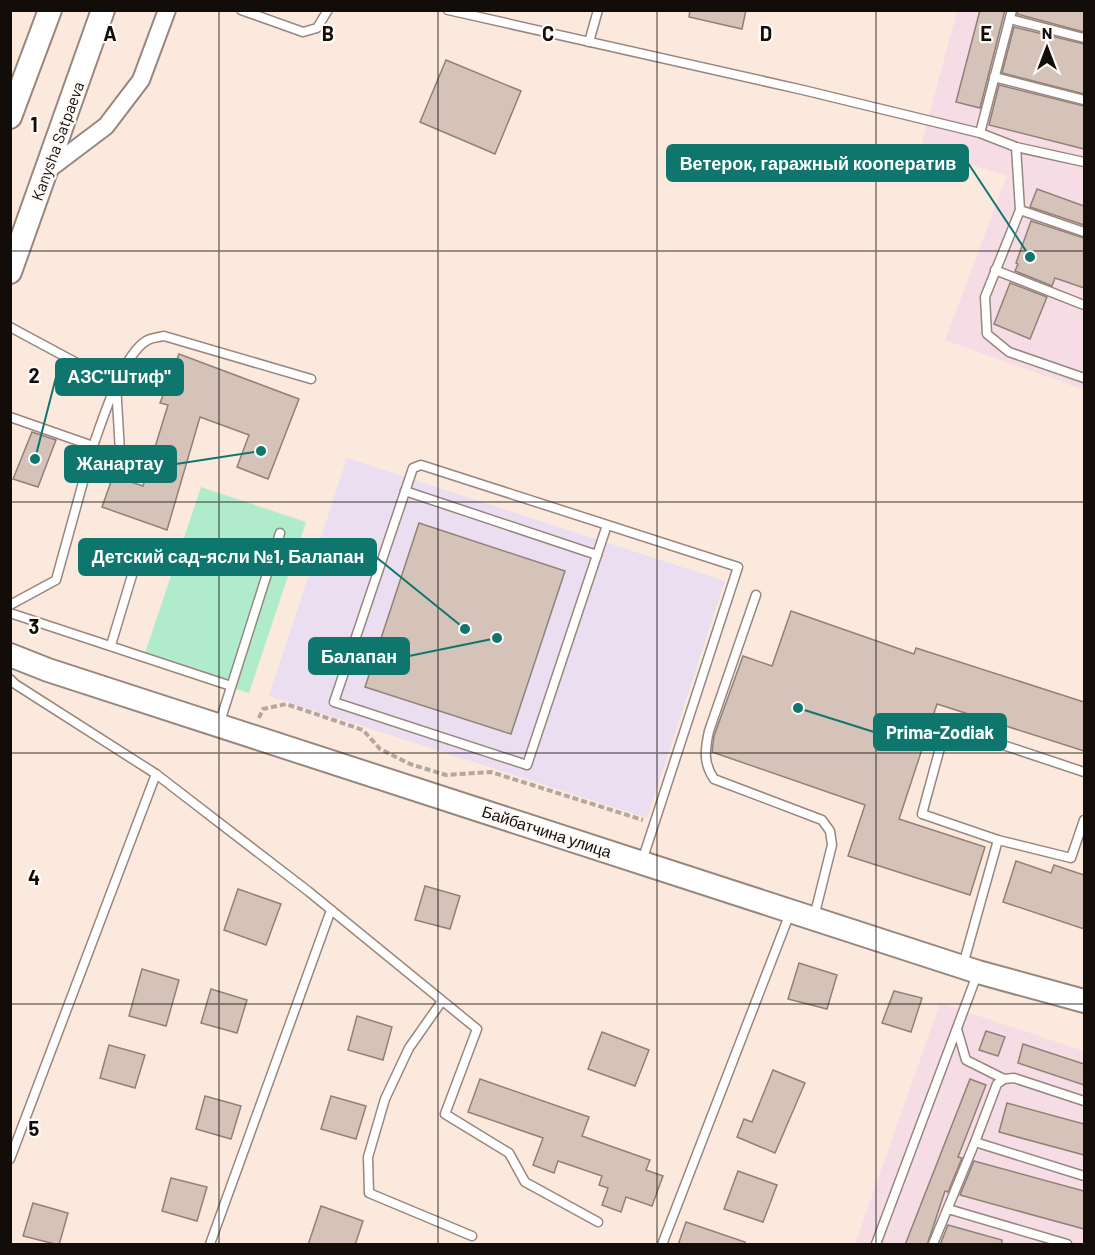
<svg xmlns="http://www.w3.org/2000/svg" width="1095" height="1255" viewBox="0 0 1095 1255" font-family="Barlow,sans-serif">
<rect width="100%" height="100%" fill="#fce9de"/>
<g fill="#f5dce5">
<path d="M957,11h127v379l-139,-50 62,-164 -87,-27z"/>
<path d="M940,1003l144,48v193h-229z"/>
</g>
<path fill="#ebdef1" d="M347,458l378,123 -78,237 -378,-122z"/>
<path fill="#b0ebcc" d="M201,487l105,35 -57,171 -106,-34z"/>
<g fill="#d5c2b8" stroke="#928178" stroke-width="1.5">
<path d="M690,10h56l-4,19 -53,-12z"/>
<path d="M980,10h25l-25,98 -24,-6z"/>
<path d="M1018,10h66v22l-67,-18z"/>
<path d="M1014,27l70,17v50l-82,-21z"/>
<path d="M446,60l75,31 -26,63 -75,-32z"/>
<path d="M999,85l85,21v43l-95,-24z"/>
<path d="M1037,189l47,17v19l-54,-18z"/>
<path d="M1031,221l53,17v50l-29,-10 -3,8 -37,-15 3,-7 -2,-1z"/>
<path d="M1010,283l37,14 -17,42 -36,-15z"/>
<path d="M179,354l120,45 -31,80 -31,-12 12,-32 -49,-18 -33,113 -65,-23 11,-31 30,10 25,-81 -8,-2z"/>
<path d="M32,432l24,8 -18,47 -25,-8z"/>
<path d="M419,523l146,48 -54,163 -146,-47z"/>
<path d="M791,611l123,43 2,-6 168,54v49l-147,-47 -38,115 86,28 -15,48 -122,-39 17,-51 -153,-53 2,-16 29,-80 29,10z"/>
<path d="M1016,861l35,12 3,-8 30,10v54l-81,-27z"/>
<path d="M425,886l35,10 -10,33 -35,-9z"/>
<path d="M238,889l43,15 -15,41 -42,-15z"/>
<path d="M799,963l38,12 -10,34 -39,-10z"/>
<path d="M142,969l37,11 -13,46 -37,-10z"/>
<path d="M211,989l36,11 -10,33 -36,-10z"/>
<path d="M894,991l28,7 -11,34 -29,-9z"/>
<path d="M357,1016l35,11 -9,33 -35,-10z"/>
<path d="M986,1031l19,6 -7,19 -19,-6z"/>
<path d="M602,1032l47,18 -14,36 -47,-17z"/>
<path d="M1023,1044l61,20v21l-66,-22z"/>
<path d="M109,1045l36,10 -10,33 -35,-10z"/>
<path d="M773,1070l32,13 -30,70 -38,-16 7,-18 8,3z"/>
<path d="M480,1079l109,38 -7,19 68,24 -4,10 17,6 -11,30 -26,-9 -5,15 -19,-7 6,-17 -9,-3 3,-9 -44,-15 -4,12 -21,-8 10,-27 -75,-26z"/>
<path d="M970,1079l16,6 -28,72 4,1 -14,34 -3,-1 -18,54h-22z"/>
<path d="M205,1096l36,10 -10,33 -35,-10z"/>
<path d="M331,1096l35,10 -10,33 -35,-10z"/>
<path d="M1007,1103l77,21v31l-85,-23z"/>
<path d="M974,1161l110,30v38l-124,-34z"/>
<path d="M738,1171l39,14 -14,37 -39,-13z"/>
<path d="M171,1178l36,9 -10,34 -35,-10z"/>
<path d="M33,1203l35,10 -9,32 -36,-9z"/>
<path d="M321,1206l42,15 -8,24h-47z"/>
<path d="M686,1222l59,20v3h-67z"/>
<path d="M948,1225l54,15v5h-62z"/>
</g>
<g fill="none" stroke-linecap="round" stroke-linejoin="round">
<defs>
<g id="lane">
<path d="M241,10l62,22 14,-4 11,-18"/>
<path d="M448,10l355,80 177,43 36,14 68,15"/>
<path d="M1010,19l74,19"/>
<path d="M589,42l9,-32"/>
<path d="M994,77l90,23"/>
<path d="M980,133l32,-123"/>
<path d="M1016,147l4,63 -35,87 2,37 22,18 75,26"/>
<path d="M1020,210l64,22"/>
<path d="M995,270l89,35"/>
<path d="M10,327l106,57 5,85"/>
<path d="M10,417l83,29 -37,134 -46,25"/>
<path d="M93,446c10,-27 29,-90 53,-105 4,-3 12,-4 18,-5l147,43"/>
<path d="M405,491l192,64"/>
<path d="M607,525l-80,240 -193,-63 79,-234 8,-3 317,102 -96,294"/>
<path d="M756,595l-47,136c-4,18 -6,32 5,48l108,41 8,11 2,14 -18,72"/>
<path d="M10,613l221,73"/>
<path d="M111,645l25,-83"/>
<path d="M10,679l5,5 141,90 152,117 169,138 -32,85 64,39 16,29 73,40"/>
<path d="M219,725l61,-192"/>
<path d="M1084,772l-138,-46 -24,88 76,26 73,18 13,-38"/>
<path d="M963,965l35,-125"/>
<path d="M442,1001l-33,47 -24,51 -17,58 1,36 103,43"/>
<path d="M957,1029l9,31 38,19 10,-1 70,23"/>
<path d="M975,1142l109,34"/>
<path d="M10,1159l146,-385"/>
<path d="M948,1209l119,35"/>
<path d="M663,1242l127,-329"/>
<path d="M210,1244l121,-334"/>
<path d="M876,1244l102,-272"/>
<path d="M933,1244l42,-102 22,-58 7,-5"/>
</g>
<path id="street" d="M45,172l61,-46 35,-46 26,-70"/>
<g id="secondary">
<path d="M10,117l40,-107"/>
<path d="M10,272l93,-262"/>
<path d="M10,655l38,15 930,302 106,29"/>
</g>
</defs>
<use href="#lane" stroke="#98877e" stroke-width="11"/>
<use href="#street" stroke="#98877e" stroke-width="20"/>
<use href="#secondary" stroke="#98877e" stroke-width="26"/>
<path stroke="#b6a79e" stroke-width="4" stroke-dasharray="6 3" stroke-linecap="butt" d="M259,718l4,-9 23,-5 77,26 17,19 30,15 36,11 45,-3 152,48"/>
<use href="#lane" stroke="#fff" stroke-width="8"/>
<use href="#street" stroke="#fff" stroke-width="16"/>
<use href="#secondary" stroke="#fff" stroke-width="22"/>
</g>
<path fill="none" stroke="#130d0a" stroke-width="1.5" stroke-opacity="0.55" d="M219,10v1234M438,10v1234M657,10v1234M876,10v1234M10,251h1074M10,502h1074M10,753h1074M10,1004h1074"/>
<g text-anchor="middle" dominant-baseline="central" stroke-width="4.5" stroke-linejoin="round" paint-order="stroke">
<g font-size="16" fill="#130d0a" stroke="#fefaf8">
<text transform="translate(57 141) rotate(-70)">Kanysha Satpaeva</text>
<text transform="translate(547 831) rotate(18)">Байбатчина улица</text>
</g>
</g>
<g font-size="20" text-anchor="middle" font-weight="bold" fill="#130d0a" stroke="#fefaf8" stroke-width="4.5" stroke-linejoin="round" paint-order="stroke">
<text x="110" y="41">A</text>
<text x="328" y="41">B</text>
<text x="548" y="41">C</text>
<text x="766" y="41">D</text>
<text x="986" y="41">E</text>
<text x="34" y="132">1</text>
<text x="34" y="383">2</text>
<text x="34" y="634">3</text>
<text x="34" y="885">4</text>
<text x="34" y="1136">5</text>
</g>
<path fill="none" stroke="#0f766e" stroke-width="2" d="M1030 257L968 163M35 459L56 377M261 451L176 464M465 629L376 557M497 638L409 656M798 708L874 732"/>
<g fill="#0f766e" stroke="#fefaf8" stroke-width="2">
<circle cx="1030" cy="257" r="6"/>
<circle cx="35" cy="459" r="6"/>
<circle cx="261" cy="451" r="6"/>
<circle cx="465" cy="629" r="6"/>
<circle cx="497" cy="638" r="6"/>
<circle cx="798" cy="708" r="6"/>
</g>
<g fill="#0f766e" stroke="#0f766e" stroke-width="2">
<rect x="667" y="145" width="301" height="36" rx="6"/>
<rect x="56" y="359" width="127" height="36" rx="6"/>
<rect x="65" y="446" width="111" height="36" rx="6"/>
<rect x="79" y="539" width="297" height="36" rx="6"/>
<rect x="309" y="638" width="100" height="36" rx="6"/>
<rect x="874" y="714" width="132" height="36" rx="6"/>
</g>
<g font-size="18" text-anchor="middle" font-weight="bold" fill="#fff">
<text x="818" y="170">Ветерок, гаражный кооператив</text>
<text x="119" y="383">АЗС"Штиф"</text>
<text x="120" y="470">Жанартау</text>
<text x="228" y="563">Детский сад-ясли №1, Балапан</text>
<text x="359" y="663">Балапан</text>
<text x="940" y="739">Prima-Zodiak</text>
</g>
<rect width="1095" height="1255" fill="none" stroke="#130d0a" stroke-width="24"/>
<g transform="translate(1047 48)" stroke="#fefaf8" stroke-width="4.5" paint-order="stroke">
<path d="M0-4.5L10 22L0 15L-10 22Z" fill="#130d0a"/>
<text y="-9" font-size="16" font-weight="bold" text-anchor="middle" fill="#130d0a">N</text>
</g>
</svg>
